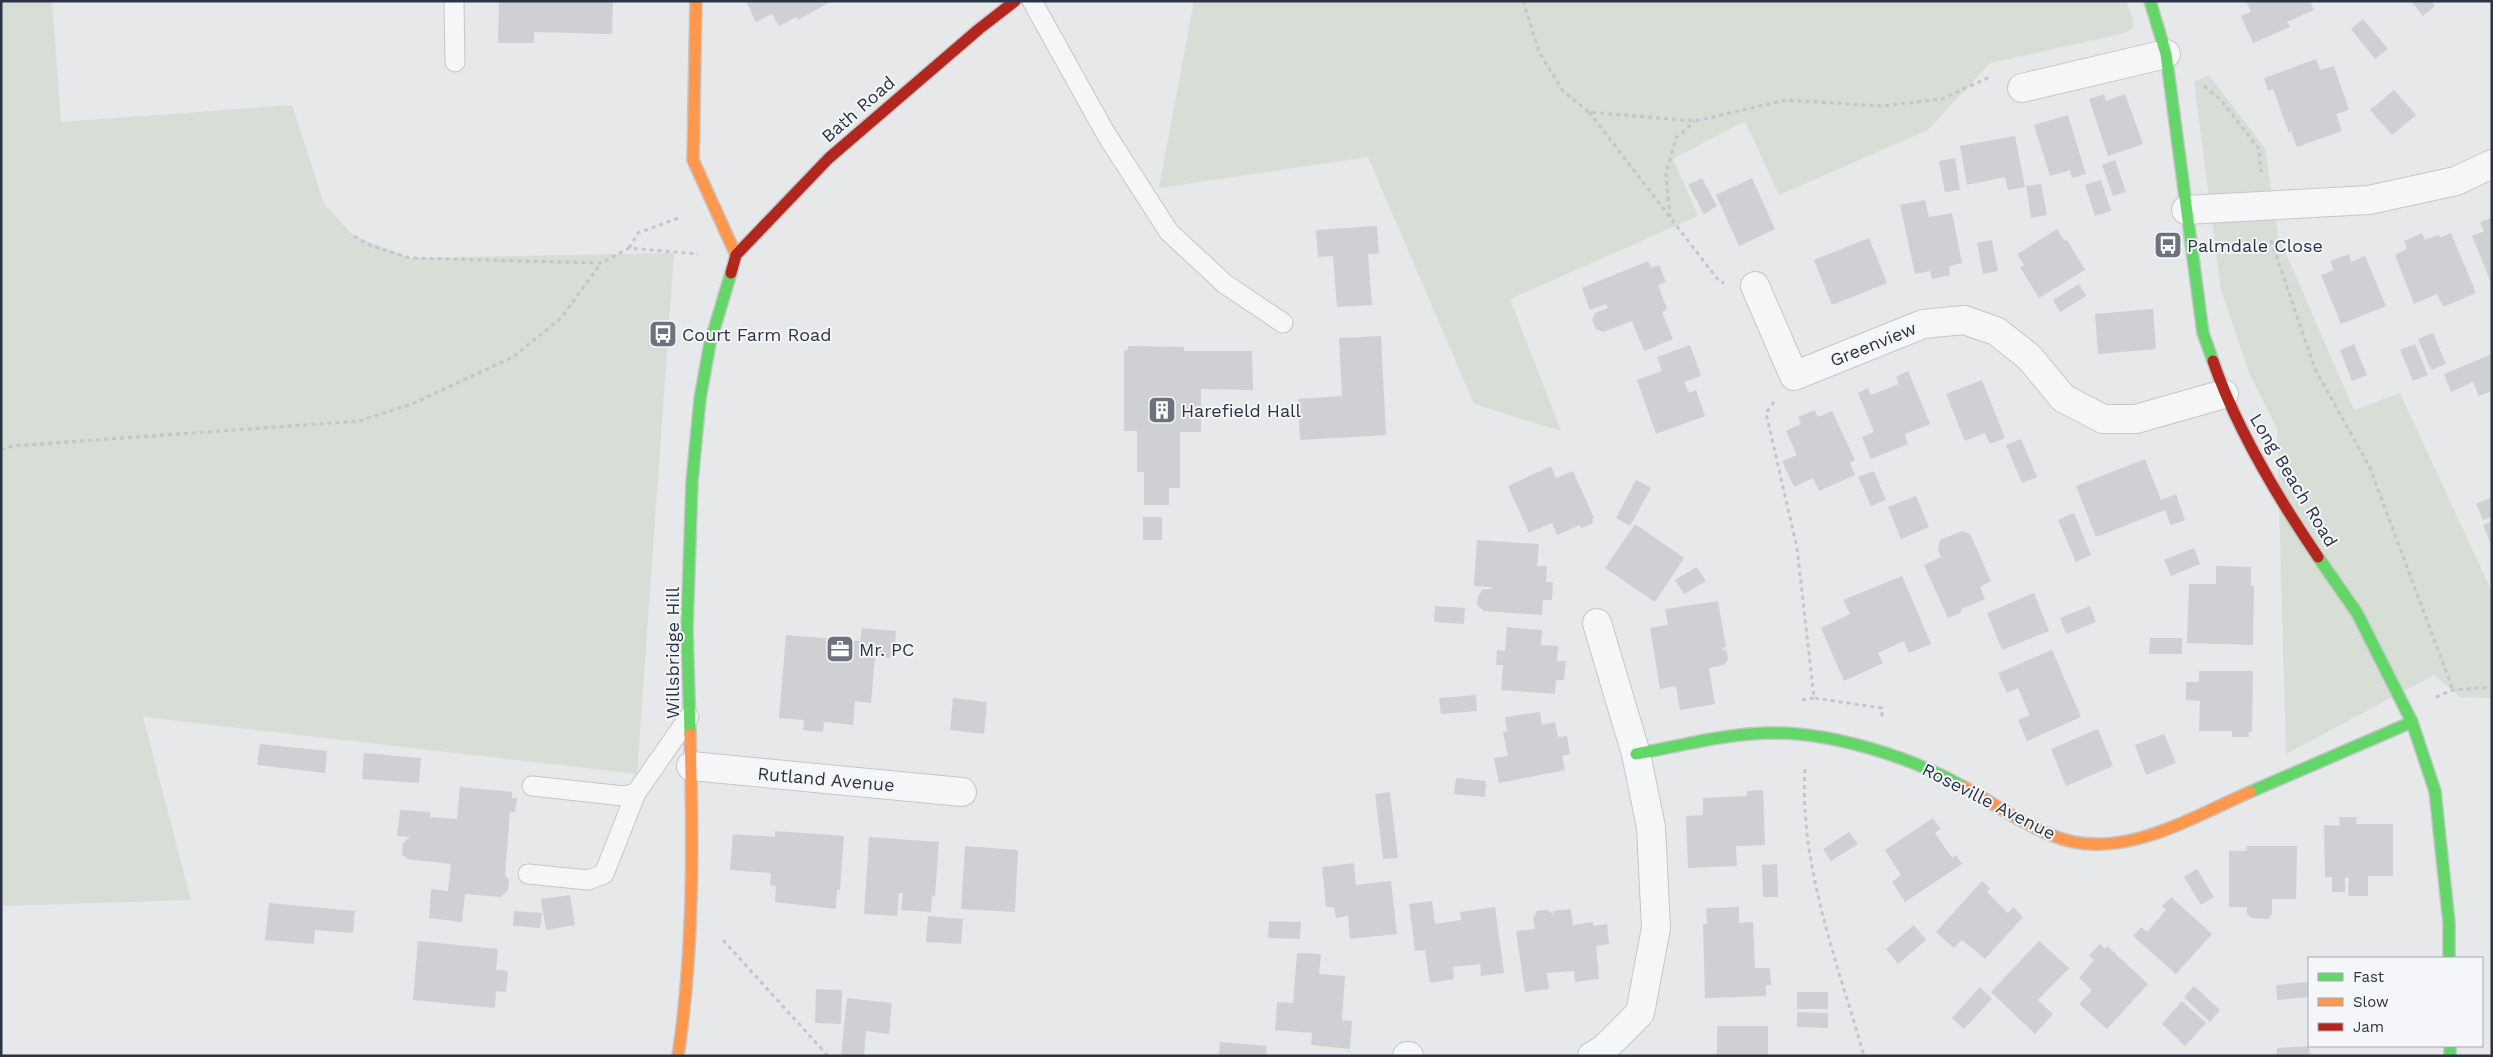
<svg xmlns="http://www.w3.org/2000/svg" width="2493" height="1057" viewBox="0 0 2493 1057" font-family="'Work Sans',sans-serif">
<rect width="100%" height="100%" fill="#e6e8ea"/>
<g fill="#d6ded6">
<path d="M1,1h51l9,121 231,-17 32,99 30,32 56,22 264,-5 -37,521 -494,-57 48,183 -190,6z"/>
<path d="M1194,1h932l7,18v9l-8,5 -135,30 -62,67 -149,65 -34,-74 -72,38 25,57 -188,83 51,132 -87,-27 -106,-247 -209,31z"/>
<path d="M2209,75l56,73 13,87 76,175 46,-17 92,199v106l-32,-1 -26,-22 -148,79 -9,-325 -27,-54 -29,-85 -27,-208z"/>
</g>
<g fill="#ced0d3">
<path d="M499,1h114l-1,33 -78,-2v11h-36z"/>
<path d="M746,1h86l-34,19 -2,-3 -17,9 -7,-12 -16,8z"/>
<path d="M2246,1h64l4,9 -27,12 3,5 -37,16 -12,-27 10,-4z"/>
<path d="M2411,1h20l4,5 -12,10z"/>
<path d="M2363,19l25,30 -13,10 -24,-30z"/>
<path d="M2316,59l4,11 14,-4 15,44 -13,4 6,17 -45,16 -6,-16 -2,2 -16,-44 -5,2 -4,-13z"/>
<path d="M2394,90l22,25 -24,20 -22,-25z"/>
<path d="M2104,94l2,7 19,-7 18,50 -35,12 -19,-57z"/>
<path d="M2068,115l18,59 -14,4 -2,-8 -20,6 -16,-51z"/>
<path d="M2015,136l10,51 -17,3 -3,-13 -38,8 -7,-39z"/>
<path d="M1955,158l5,32 -15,2 -6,-31z"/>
<path d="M2115,160l11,32 -13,4 -11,-31z"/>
<path d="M1702,178l15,28 -13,8 -16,-29z"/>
<path d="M1752,178l23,51 -36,17 -23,-51z"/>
<path d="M2101,180l10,31 -16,5 -10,-31z"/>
<path d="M2041,184l6,31 -16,3 -5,-32z"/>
<path d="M1925,200l4,17 23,-4 10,50 -13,3 1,9 -18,4 -2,-8 -15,3 -15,-69z"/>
<path d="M2492,218v67l-20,-49 12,-5 -4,-9z"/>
<path d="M1377,226l2,27 -11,1 4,51 -35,2 -4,-51 -15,1 -2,-27z"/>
<path d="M2057,229l7,12 3,-1 18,30 -46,28 -19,-31 4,-2 -7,-11z"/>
<path d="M2422,233l3,7 14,-5 1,3 11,-5 25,60 -33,14 -6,-13 -23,10 -19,-49 12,-6 -3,-8z"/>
<path d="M1869,238l18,45 -55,22 -18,-45z"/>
<path d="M1992,240l6,31 -15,3 -6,-31z"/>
<path d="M2349,254l2,8 14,-6 21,50 -45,18 -20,-49 13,-5 -4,-9z"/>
<path d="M1648,261l3,7 8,-3 7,17 -8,3 9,24 -5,3 11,27 -29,12 -12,-30 -29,11 -7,-3 -4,-9 3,-7 13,-5 -2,-4 -16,6 -8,-22z"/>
<path d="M2079,284l7,12 -26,16 -7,-12z"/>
<path d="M2153,309l3,40 -58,5 -3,-40z"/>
<path d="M2433,333l13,31 -15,6 -13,-31z"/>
<path d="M1381,336l5,99 -86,5 -2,-41 44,-3 -3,-58z"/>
<path d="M2354,344l13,31 -15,6 -12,-31z"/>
<path d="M2415,344l13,31 -15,6 -13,-31z"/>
<path d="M1690,345l11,31 -17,6 5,11 7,-3 9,26 -49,18 -19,-54 25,-9 -5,-14z"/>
<path d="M1128,346l56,1v4h68l1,39 -52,-1v43h-21v56h-11v17h-25v-33h-7v-41h-13v-81h4z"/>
<path d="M2492,354v37l-13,5 -6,-14 -22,10 -7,-18z"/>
<path d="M1908,371l22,53 -25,10 3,10 -37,15 -9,-22 12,-5 -16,-39 10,-5 3,7 28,-11 -3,-7z"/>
<path d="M1982,380l23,58 -15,6 -5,-11 -20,8 -19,-47z"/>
<path d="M1815,410l3,7 14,-6 23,49 -5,3 5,12 -36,16 -6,-13 -19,9 -12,-26 15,-6 -11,-24 15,-7 -3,-7z"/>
<path d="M2021,439l16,38 -15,6 -16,-38z"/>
<path d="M2145,459l16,41 15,-6 9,26 -14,5 -6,-15 -69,27 -20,-51z"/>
<path d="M1551,466l5,12 17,-7 21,47 -2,1 1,4 -12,5 -1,-3 -23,10 -5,-12 -23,10 -21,-47z"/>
<path d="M1874,471l12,29 -15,6 -13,-29z"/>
<path d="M1636,480l15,8 -21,38 -14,-8z"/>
<path d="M1916,496l13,31 -28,12 -13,-32z"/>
<path d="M2492,497v20l-9,3 -7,-16z"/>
<path d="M2074,513l17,42 -15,7 -18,-42z"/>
<rect x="1143" y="517" width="19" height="23"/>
<path d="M2492,521v20l-2,1 -7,-17z"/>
<path d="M1635,524l49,34 -29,44 -50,-34z"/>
<path d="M1962,531l8,3 21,47 -11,6 5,12 -24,10 1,3 -14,6 -24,-53 17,-8 -3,-7 2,-10z"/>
<path d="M1477,540l62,4 -2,22h10l-1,16h7l-1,18h-9l-1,15 -58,-4 -7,-6 1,-9 5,-7h8l1,-2 -18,-1z"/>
<path d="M2194,548l6,16 -29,12 -7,-16z"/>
<path d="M2216,566l35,1v19h3l-1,59 -66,-2 2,-59h27z"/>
<path d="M1697,567l9,14 -22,13 -9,-14z"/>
<path d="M1902,576l29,68 -22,9 -5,-12 -9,4 -17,8 5,10 -39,18 -23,-53 29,-14 -7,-14z"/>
<path d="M2034,593l15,38 -47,19 -15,-37z"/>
<path d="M1718,601l8,46 -5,1 6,4 1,8 -4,5 -15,3 6,36 -35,6 -4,-24 -16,3 -10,-61 18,-3 -3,-16z"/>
<path d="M1435,606l30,2 -1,16 -30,-2z"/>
<path d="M2090,606l6,16 -30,12 -6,-16z"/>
<path d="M1507,627l35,3 -1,15 17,1 -1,15h9l-2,19h-8l-1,14 -54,-4 2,-25h-7l1,-15 8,1z"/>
<path d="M862,628l34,3 -2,27 -19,-1 -4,46 -16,-2 -2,24 -29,-3 -1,10 -20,-2 1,-10 -25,-2 7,-83 74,6z"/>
<path d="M2150,638h32v16h-33z"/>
<path d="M2052,650l29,67 -54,24 -9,-21 12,-5 -12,-27 -11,5 -9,-20z"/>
<path d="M2199,671h54l-1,61h-3v5h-17v-6h-33l1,-30 -14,-1v-18h13z"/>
<path d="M1476,695l1,16 -36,3 -2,-16z"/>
<path d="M953,698l34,4 -3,32 -34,-4z"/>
<path d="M1540,712l2,13 13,-3 3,15 9,-1 3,18 -8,2 3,14 -66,13 -5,-25 14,-2 -5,-24 4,-1 -2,-14z"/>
<path d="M2098,729l15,37 -47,20 -15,-37z"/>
<path d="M2164,734l12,29 -30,12 -11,-30z"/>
<path d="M260,744l67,7 -2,22 -68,-8z"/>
<path d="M364,753l57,5 -2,25 -57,-4z"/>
<path d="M1456,778l30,3 -1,16 -31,-3z"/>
<path d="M460,787l52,5v6h5l-2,14h-5l-5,63 4,5 -1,10 -7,7 -36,-3 -3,28 -33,-4 2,-29 17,2 3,-27 -44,-5 -5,-5 1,-11 7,-6 -13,-1 3,-26 30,2v5l27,2z"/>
<path d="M1763,790l2,55 -29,1 1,20 -49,2 -2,-52 17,-1v-17l44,-2v-5z"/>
<path d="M1390,792l8,66 -15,1 -8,-65z"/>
<path d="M2339,817h18l-1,7h37v52h-25v20h-20l1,-18h-4v14h-13v-15h-7l-1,-52 16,1z"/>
<path d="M1933,818l8,11 -6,4 17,25 4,-3 6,9 -57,38 -13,-20 9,-7 -16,-25z"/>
<path d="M775,831l69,5 -4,54h-3l-1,19 -61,-7 1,-16 -6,-1 1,-12 -41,-3 3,-36 42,3z"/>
<path d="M1849,832l9,12 -27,17 -8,-12z"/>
<path d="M869,837l70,5 -4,54h-3l-1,16 -30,-2 2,-17h-4l-2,23 -33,-2z"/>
<path d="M965,846l53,4 -3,62 -54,-3z"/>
<path d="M2247,846h50l-1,53h-24v15l-4,5 -17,-1 -4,-4v-7h-18v-56h17z"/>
<path d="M1354,863l2,22 35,-4 6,53 -47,5 -2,-23 -12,2 -2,-11h-8l-4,-40z"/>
<path d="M1777,864l1,33h-15l-1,-32z"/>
<path d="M2197,869l17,28 -13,8 -17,-28z"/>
<path d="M1982,881l8,7 -3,4 21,21 5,-6 10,10 -38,42 -23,-19 -8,8 -18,-16z"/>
<path d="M570,895l5,30 -29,5 -5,-31z"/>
<path d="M2171,897l41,37 -36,40 -43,-38 8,-9 6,5 19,-22 -4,-4z"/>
<path d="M1432,901l3,23 26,-4 -1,-8 35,-5 9,66 -23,3 -1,-12 -27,3 1,12 -24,4 -5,-33 -10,1 -6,-47z"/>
<path d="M269,903l86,8 -2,22 -38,-3 -1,14 -49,-4z"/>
<path d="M1739,907v16l14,-1 2,46h15l1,17h-5v11l-61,2 -2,-74h4l-1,-16z"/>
<path d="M1571,909l2,16 20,-3v4l14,-2 2,20 -13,2 3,33 -24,3 -1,-11 -27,2 2,16 -24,3 -9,-61 19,-2 -2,-11 4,-7 10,-1 6,4v-3z"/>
<path d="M514,911l28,2 -2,15 -27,-2z"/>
<path d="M928,916l35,3 -2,25 -35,-2z"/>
<path d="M1269,921l32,1 -1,17 -32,-1z"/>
<path d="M1914,925l12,15 -28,24 -12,-15z"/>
<path d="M418,941l80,8 -2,21 12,1 -2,21 -10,-1 -1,17 -82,-8z"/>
<path d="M2039,941l30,27 -31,32 15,14 -18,20 -44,-42z"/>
<path d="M2100,944l5,5 2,-3 41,38 -41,45 -28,-25 13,-14 -13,-12 15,-18 -5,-5z"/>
<path d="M1297,953l24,1 -2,20 26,2 -3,44 10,1 -2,28 -39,-4 1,-12 -37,-3 2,-28 16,1z"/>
<path d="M2309,982v15l-32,3 -1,-15z"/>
<path d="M2194,986l26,24 -10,12 -26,-25z"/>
<path d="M1980,987l12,12 -28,30 -12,-11z"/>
<path d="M816,989l26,1 -1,34 -26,-1z"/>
<rect x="1797" y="992" width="31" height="17"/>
<path d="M847,998l45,5 -3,31 -23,-3 -2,25h-23z"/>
<path d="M2182,1001l24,22 -21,23 -23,-22z"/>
<path d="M1797,1012l31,1v15l-31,-1z"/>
<rect x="1717" y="1026" width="51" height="30"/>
<path d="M1220,1042l47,4 -1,10h-47z"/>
<path d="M2309,1046l1,10h-33v-8z"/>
</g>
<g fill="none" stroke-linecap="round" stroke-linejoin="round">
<defs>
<g id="lane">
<path d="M454,1l1,61"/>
<path d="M1032,1l74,133 63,98 56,52 58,39"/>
<path d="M532,786l92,10 12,-3 53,-76"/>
<path d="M528,874l60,6 16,-6 32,-81"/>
</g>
<g id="street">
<path d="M2022,88l144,-34"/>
<path d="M2186,210l183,-10 87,-19 36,-17"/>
<path d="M1755,286l39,90 129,-52 41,-4 32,11 33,26 34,41 40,21h33l88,-25"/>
<path d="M691,766l271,26"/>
<path d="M1407,1056h2"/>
<path d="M1592,1056l12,-7 36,-36 16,-85 -5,-101 -15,-73 -39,-131"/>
</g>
<g id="fast">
<path d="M2150,1l16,53 37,279 10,28"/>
<path d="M2318,557l39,56 55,109 23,69 14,132v35"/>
<path d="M690,734l-3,-106 5,-146 8,-83 10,-56 21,-70"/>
<path d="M1636,754c43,-8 88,-20 132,-21 61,-2 143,24 196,54"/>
<path d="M2250,792l162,-70"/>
<path d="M2450,1046v10"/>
</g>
<g id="slow">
<path d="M696,1l-3,159 43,95"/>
<path d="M1964,787c29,16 57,36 87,48 67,29 139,-17 199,-43"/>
<path d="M678,1056c16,-105 15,-216 12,-322"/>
</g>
<g id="jam">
<path d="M731,273l5,-18 93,-97 150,-129 36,-28"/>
<path d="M2213,361c23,67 65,137 105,196"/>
</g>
</defs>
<use href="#lane" stroke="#c4c6c8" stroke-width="21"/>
<use href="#street" stroke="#c4c6c8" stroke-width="30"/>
<use href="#fast" stroke="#c4c6c8" stroke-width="14"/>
<use href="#slow" stroke="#c4c6c8" stroke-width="14"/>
<use href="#jam" stroke="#c4c6c8" stroke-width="14"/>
<g stroke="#c5c6ca" stroke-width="3" stroke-dasharray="4 4" stroke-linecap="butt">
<path d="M1523,1l16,51 24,39 26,21 106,9 91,-21 97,6 59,-7 50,-23"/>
<path d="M2204,86l16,13 39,50 2,23"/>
<path d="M1589,112l130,169 5,2"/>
<path d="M1670,217l-4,-43 10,-36 19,-17"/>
<path d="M354,236l15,9 41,13 191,5 28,-15 69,6"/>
<path d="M2271,240l44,129 55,99 83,222"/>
<path d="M629,248l9,-15 43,-16"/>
<path d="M1774,402l-8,11 31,135 17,150 68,10v10"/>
<path d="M1,450l11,-4 347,-25 53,-17 101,-47 48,-39 40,-55"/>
<path d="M2436,697l17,-7 39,-3"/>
<path d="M1802,700l12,-2"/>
<path d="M1805,769c-6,96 33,195 59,287"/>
<path d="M723,940l105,116"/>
</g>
<use href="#lane" stroke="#f5f6f7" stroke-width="19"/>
<use href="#street" stroke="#f5f6f7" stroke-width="28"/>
<use href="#fast" stroke="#63d668" stroke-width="11"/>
<use href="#slow" stroke="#ff974d" stroke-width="11"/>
<use href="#jam" stroke="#b3261e" stroke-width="11"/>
</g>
<defs>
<symbol id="bus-square" viewBox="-11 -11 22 22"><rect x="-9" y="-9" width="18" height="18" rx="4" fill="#6c737f" stroke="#f4f6f9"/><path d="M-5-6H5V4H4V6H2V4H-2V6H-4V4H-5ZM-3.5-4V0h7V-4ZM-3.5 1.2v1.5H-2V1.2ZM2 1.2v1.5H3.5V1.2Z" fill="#fff"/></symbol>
<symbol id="building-square" viewBox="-11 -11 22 22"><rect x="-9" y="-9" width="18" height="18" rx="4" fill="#6c737f" stroke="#f4f6f9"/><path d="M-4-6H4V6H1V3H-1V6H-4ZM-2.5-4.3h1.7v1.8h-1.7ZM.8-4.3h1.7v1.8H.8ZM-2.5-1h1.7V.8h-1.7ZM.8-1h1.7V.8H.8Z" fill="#fff"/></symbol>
<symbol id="office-square" viewBox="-11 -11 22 22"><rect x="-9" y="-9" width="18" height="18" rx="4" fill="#6c737f" stroke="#f4f6f9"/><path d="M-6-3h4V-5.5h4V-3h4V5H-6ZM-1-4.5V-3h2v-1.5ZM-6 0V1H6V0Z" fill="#fff"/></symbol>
</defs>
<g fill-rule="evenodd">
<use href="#bus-square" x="2152" y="229" width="32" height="32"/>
<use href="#bus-square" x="647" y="318" width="32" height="32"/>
<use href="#building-square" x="1146" y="394" width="32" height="32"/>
<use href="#office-square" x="824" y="633" width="32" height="32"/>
</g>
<g text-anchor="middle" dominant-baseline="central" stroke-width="4" stroke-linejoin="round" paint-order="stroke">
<g font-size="18" fill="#2b3445" stroke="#f4f6f9">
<text transform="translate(858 109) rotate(-41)">Bath Road</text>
<text transform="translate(1873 344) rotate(-22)">Greenview</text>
<text transform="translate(2294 480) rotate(59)">Long Beach Road</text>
<text transform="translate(672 653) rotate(-90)">Willsbridge Hill</text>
<text transform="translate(826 779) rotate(5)">Rutland Avenue</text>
<text transform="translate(1989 801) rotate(27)">Roseville Avenue</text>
</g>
<g font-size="18" fill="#2b3445" stroke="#f4f6f9" text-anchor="start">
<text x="2187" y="245">Palmdale Close</text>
<text x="682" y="334">Court Farm Road</text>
<text x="1181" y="410">Harefield Hall</text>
<text x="859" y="649">Mr. PC</text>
</g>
</g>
<rect width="2493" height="1057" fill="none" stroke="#2b3445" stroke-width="5"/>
<rect x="2308" y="957" width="175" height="90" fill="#f4f6f9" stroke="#a4a8b1"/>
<rect x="2318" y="973" width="25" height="8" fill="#63d668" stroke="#a4a8b1"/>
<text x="2353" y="982" font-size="15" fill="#2b3445">Fast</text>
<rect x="2318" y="998" width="25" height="8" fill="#ff974d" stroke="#a4a8b1"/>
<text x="2353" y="1007" font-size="15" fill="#2b3445">Slow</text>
<rect x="2318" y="1023" width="25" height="8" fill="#b3261e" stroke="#a4a8b1"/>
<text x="2353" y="1032" font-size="15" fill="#2b3445">Jam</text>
</svg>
